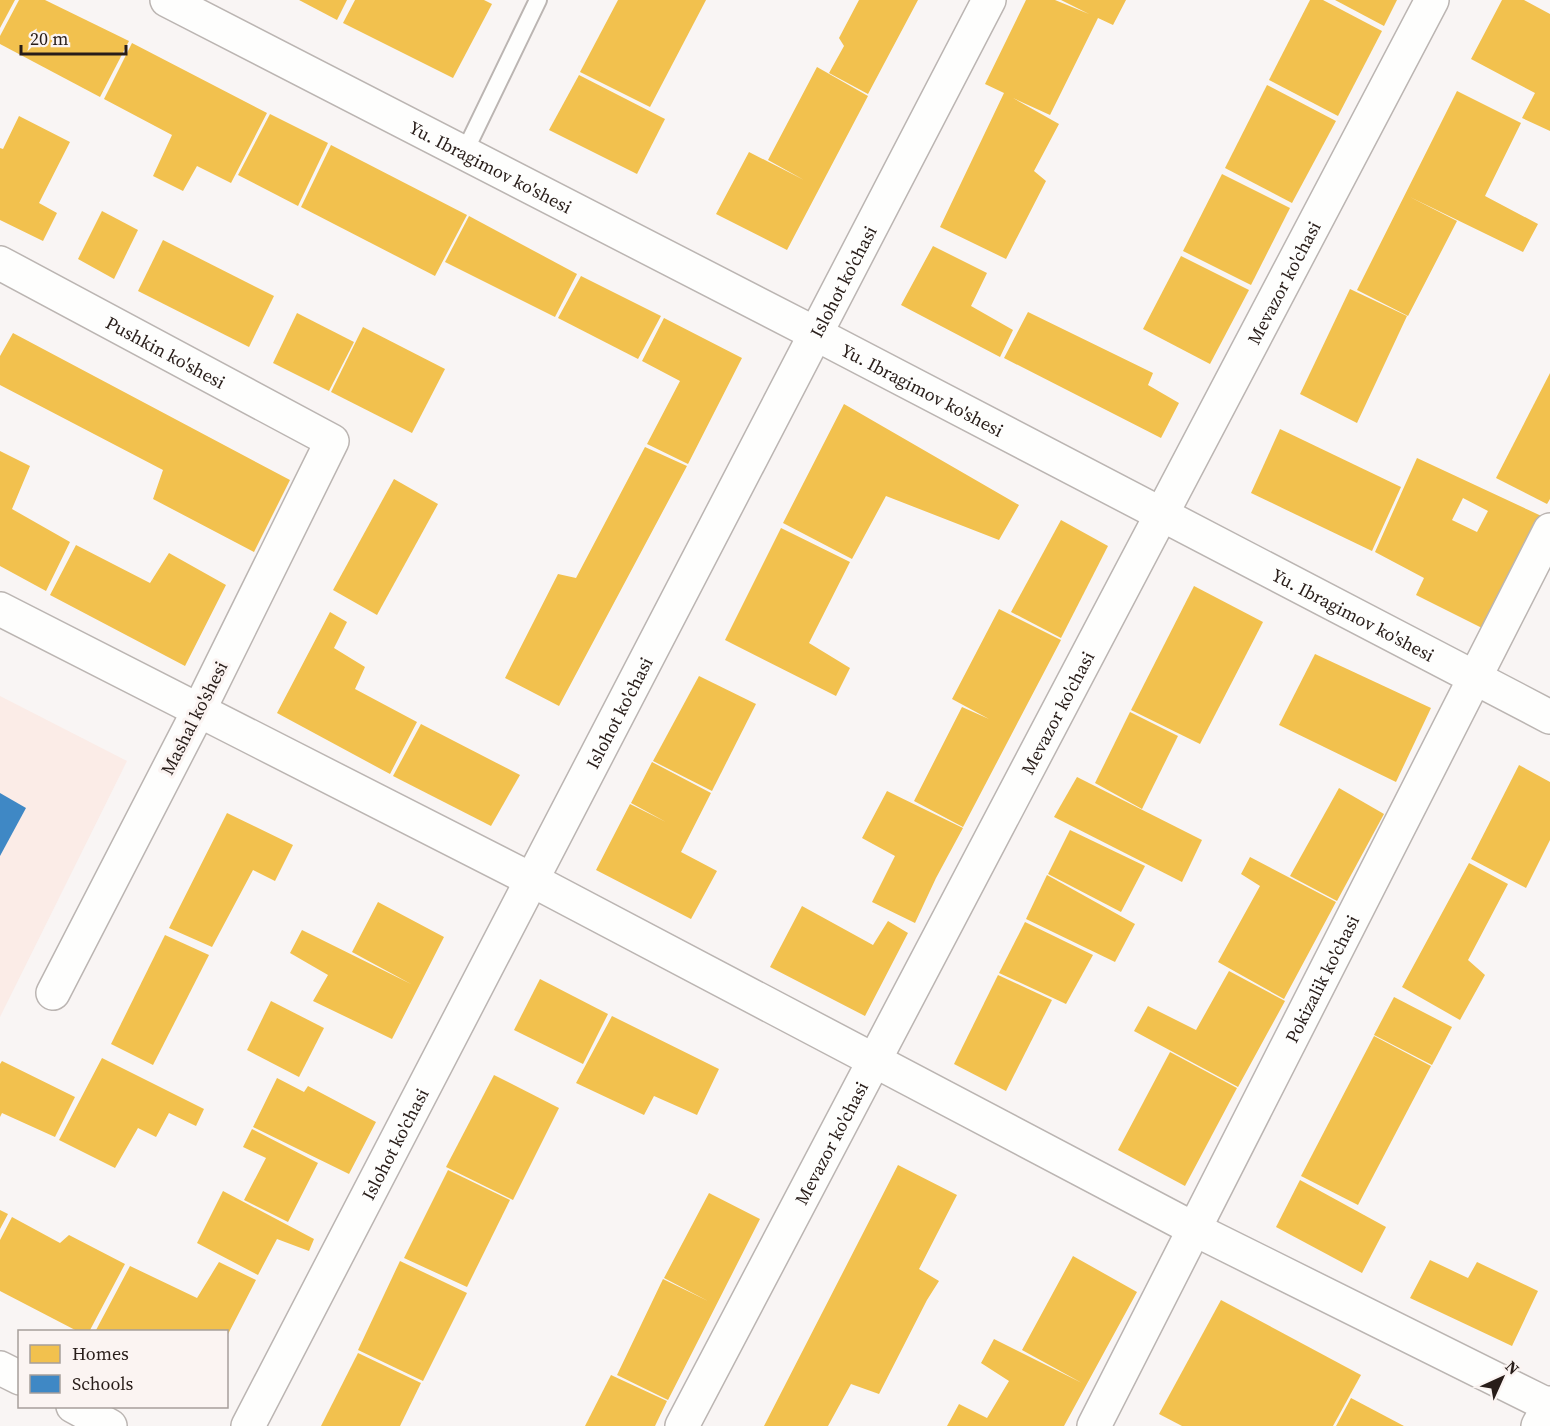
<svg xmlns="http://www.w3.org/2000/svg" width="1550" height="1426" viewBox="0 0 1550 1426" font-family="'Source Serif 4',serif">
<rect width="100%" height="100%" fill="#f9f5f4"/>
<path fill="#fbece7" d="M0,696l127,65 -127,256z"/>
<g fill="#f2c14e" fill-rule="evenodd">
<path d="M0,0h15l-15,28z"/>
<path d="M19,0h26l84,41 -29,56 -100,-53v-8z"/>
<path d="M299,0h48l-10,20z"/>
<path d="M355,0h129l8,4 -39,74 -110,-55z"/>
<path d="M618,0h88l-56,107 -70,-35z"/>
<path d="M859,0h59l-50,94 -39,-21 15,-27 -5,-8z"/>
<path d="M1026,0h29l34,14 -28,-14h65l-13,25 -15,-7 -48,97 -37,-17 46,26 -25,47 12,10 -40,78 -66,-32 64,-134 -19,-9z"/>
<path d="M1310,0h13l59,31 -44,85 -69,-36z"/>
<path d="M1335,0h62l-13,26z"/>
<path d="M1502,0h22l26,14v117l-28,-13 13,-25 -64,-34z"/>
<path d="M132,43l135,70 -36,70 -34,-17 -14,25 -30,-15 19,-41 -68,-36z"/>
<path d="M817,67l51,29 -81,154 -71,-36 33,-62 55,28 -36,-20z"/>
<path d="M579,75l86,44 -28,55 -88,-44z"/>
<path d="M1267,85l69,36 -44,82 -67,-35z"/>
<path d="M1457,91l64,32 -36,73 53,28 -15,28 -113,-55 47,24 -49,95 -51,-26z"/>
<path d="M270,114l58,29 -30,63 -60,-31z"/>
<path d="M19,116l51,26 -31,61 18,10 -14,28 -43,-21v-72l3,1z"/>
<path d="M331,145l136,70 -32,61 -134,-69z"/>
<path d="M1222,174l68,34 -39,77 -68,-34z"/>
<path d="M102,211l36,19 -24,49 -36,-20z"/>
<path d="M469,216l108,58 -22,43 -110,-55z"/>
<path d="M163,240l111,56 -25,51 -111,-56z"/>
<path d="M933,246l54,27 -16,33 42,24 -13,27 -99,-52z"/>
<path d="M1181,256l68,34 -39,74 -67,-35z"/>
<path d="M581,276l80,40 -23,43 -80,-41z"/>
<path d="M1350,289l57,27 -50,107 -57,-29z"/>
<path d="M1028,312l125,61 -5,12 31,18 -18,35 -157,-80z"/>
<path d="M297,313l57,29 -25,49 -56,-28z"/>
<path d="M664,318l78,40 -54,106 -41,-20 33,-63 -38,-20z"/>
<path d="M363,327l82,42 -33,64 -81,-41z"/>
<path d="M13,333l277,147 -36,72 -101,-53 10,-29 -163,-85v-29z"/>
<path d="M1550,373v126l-3,5 -51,-26z"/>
<path d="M844,404l175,101 -20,35 -113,-44 -34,63 -69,-36z"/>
<path d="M1280,429l121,58 -29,64 -121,-58z"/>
<path d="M645,447l42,19 -128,240 -54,-28 53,-104 18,4z"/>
<path d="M0,451l30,15 -18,43 58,33 -24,49 -46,-25z"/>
<path d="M1417,458l133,62 -56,114 -78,-39 8,-17 -49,-26zM1463,498l25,13 -11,21 -25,-12z"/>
<path d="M394,479l44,25 -61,111 -44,-25z"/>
<path d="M1061,520l47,26 -47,92 -50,-26z"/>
<path d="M781,528l69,34 -41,81 41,25 -14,28 -111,-56z"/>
<path d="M76,545l74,38 19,-30 57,32 -41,81 -135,-71z"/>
<path d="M1194,586l69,36 -63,122 -69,-34z"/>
<path d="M999,609l62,31 -98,187 -49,-26 48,-94 27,12 -37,-20z"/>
<path d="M330,612l17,10 -13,26 31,19 -10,22 62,33 -27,52 -113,-61z"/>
<path d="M1315,654l116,54 -35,74 -117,-57z"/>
<path d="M699,676l57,28 -44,87 -59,-30z"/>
<path d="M1130,712l48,24 -36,73 -47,-26z"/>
<path d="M421,724l99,51 -29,51 -98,-50z"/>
<path d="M652,762l59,31 -30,59 36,19 -26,48 -95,-49 34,-66 36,18 -35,-19z"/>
<path d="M1519,765l31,17v58l-24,48 -55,-29z"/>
<path d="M1077,777l125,63 -20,42 -128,-65z"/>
<path d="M1339,788l45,26 -47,87 -47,-25z"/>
<path d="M887,791l76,37 -27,50 -21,45 -43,-21 23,-46 -33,-18z"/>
<path d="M227,813l66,32 -18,36 -22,-11 -41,77 -43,-19z"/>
<path d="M1070,830l75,36 -24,46 -73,-38z"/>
<path d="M1250,857l86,45 -52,97 -66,-37 42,-76 -19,-12z"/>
<path d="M1469,863l39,21 -40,76 17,15 -25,45 -58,-33z"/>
<path d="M1047,875l88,49 -20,38 -89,-43z"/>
<path d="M378,902l66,35 -52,102 -79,-38 15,-26 -38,-22 12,-23 109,54 -59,-32z"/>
<path d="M802,906l71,39 15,-24 20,12 -43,83 -95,-49z"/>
<path d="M1025,922l68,33 -27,49 -67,-31z"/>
<path d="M165,935l44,20 -56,110 -42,-21z"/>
<path d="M1229,971l56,30 -47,86 -104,-56 14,-25 48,24z"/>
<path d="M998,975l54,25 -46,91 -52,-27z"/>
<path d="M540,979l68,35 -25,50 -69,-34z"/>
<path d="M1394,997l58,30 -20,38 -58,-30z"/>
<path d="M271,1001l53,27 -25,49 -52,-27z"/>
<path d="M612,1016l107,53 -22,46 -43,-19 -10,19 -68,-32z"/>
<path d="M1374,1036l57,30 -73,139 -57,-29z"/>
<path d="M1170,1052l67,36 -52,98 -67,-36z"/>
<path d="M102,1058l102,51 -8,17 -27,-13 -13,24 -18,-9 -23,40 -56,-28z"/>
<path d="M2,1061l73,36 -20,40 -53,-24 -2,4v-53z"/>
<path d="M494,1075l65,33 -46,92 -67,-33z"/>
<path d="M277,1078l27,14 4,-6 68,36 -27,52 -96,-47z"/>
<path d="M252,1129l66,34 -30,59 -44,-22 22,-42 -23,-11z"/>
<path d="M898,1165l59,30 -38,74 20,12 -12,19 -48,94 -28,-10 -23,42h-64z"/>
<path d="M448,1170l62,30 -43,87 -63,-29z"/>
<path d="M1300,1180l86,47 -24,46 -86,-46z"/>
<path d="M223,1191l91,48 -5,12 -32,-12 -19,36 -61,-32z"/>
<path d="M709,1193l51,26 -92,181 -51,-25 46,-96 45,22 -44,-23z"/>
<path d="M0,1210l8,4 -8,15z"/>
<path d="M12,1217l48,26 9,-8 56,29 -36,68h-10l-79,-41v-51z"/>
<path d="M1073,1256l64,36 -73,134h-117l12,-22 28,14 22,-37 -28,-18 13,-24 88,44 -60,-33z"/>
<path d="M1430,1260l38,18 9,-16 61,29 -26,55 -102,-48z"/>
<path d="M400,1261l67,32 -44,88 -65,-31z"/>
<path d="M219,1262l37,18 -30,58v-6h-131l35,-66 67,32z"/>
<path d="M1221,1300l140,75 -28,51h-151l-23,-12z"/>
<path d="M358,1353l63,30 -21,43h-79z"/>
<path d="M611,1375l56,26 -12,25h-70z"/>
<path d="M1351,1398l53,28h-68z"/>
</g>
<path fill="#3f88c5" d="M0,793l26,15 -26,48z"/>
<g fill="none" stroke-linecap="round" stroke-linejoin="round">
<defs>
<path id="lane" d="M464,153l74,-153"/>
<g id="street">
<path id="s1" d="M167,0l649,334 734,383"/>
<path id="s2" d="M0,263l332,178 -133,269 -146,283"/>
<path d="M0,609l532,271 662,349 356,177"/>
<path d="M0,1368l20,10"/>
<path d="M73,1406l37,20"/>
<path id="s3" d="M248,1426l741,-1426"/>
<path id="s4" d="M682,1426l750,-1426"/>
<path id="s5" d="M1094,1426l456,-896"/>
</g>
<path id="secondary" d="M1538,1426l12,-23"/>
</defs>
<use href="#lane" stroke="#bbb5b2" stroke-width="20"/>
<use href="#street" stroke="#bbb5b2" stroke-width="36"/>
<use href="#secondary" stroke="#bbb5b2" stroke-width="36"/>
<use href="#lane" stroke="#fefefd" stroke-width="16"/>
<use href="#street" stroke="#fefefd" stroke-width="33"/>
<use href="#secondary" stroke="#fefefd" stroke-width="33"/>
</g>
<g text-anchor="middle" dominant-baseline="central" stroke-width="6" stroke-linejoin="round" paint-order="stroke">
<g font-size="18" fill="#281d19" stroke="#fbf4f2">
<text stroke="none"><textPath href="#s1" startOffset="364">Yu. Ibragimov ko'shesi</textPath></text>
<text stroke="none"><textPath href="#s3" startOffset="1290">Islohot ko'chasi</textPath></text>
<text stroke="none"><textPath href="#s4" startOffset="1292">Mevazor ko'chasi</textPath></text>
<text stroke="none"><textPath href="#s2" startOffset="188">Pushkin ko'shesi</textPath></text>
<text stroke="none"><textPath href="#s1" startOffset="850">Yu. Ibragimov ko'shesi</textPath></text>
<text stroke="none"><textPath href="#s1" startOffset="1336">Yu. Ibragimov ko'shesi</textPath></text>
<text stroke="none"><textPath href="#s3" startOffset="804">Islohot ko'chasi</textPath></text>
<text stroke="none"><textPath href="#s4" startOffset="806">Mevazor ko'chasi</textPath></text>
<text transform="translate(194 718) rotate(-63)">Mashal ko'shesi</text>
<text stroke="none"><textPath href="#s5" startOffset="502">Pokizalik ko'chasi</textPath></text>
<text stroke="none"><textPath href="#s4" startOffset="320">Mevazor ko'chasi</textPath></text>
<text stroke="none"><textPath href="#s3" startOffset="318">Islohot ko'chasi</textPath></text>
</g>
</g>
<rect x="18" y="1330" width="210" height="78" fill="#fbf4f2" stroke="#a79e9b" stroke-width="1.5"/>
<rect x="30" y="1345" width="30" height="18" fill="#f2c14e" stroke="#a79e9b" stroke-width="1.5"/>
<text x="72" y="1360" font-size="18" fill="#281d19">Homes</text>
<rect x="30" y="1375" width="30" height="18" fill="#3f88c5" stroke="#a79e9b" stroke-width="1.5"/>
<text x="72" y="1390" font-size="18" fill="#281d19">Schools</text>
<g transform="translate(1502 1378) rotate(45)" stroke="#fbf4f2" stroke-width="4.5" paint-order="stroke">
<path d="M0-4.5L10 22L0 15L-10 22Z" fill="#281d19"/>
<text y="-9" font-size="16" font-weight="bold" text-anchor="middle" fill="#281d19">N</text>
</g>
<path d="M21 45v9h105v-9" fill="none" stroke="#281d19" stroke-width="3"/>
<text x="30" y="45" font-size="18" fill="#281d19" stroke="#fbf4f2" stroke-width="4.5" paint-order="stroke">20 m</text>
</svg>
